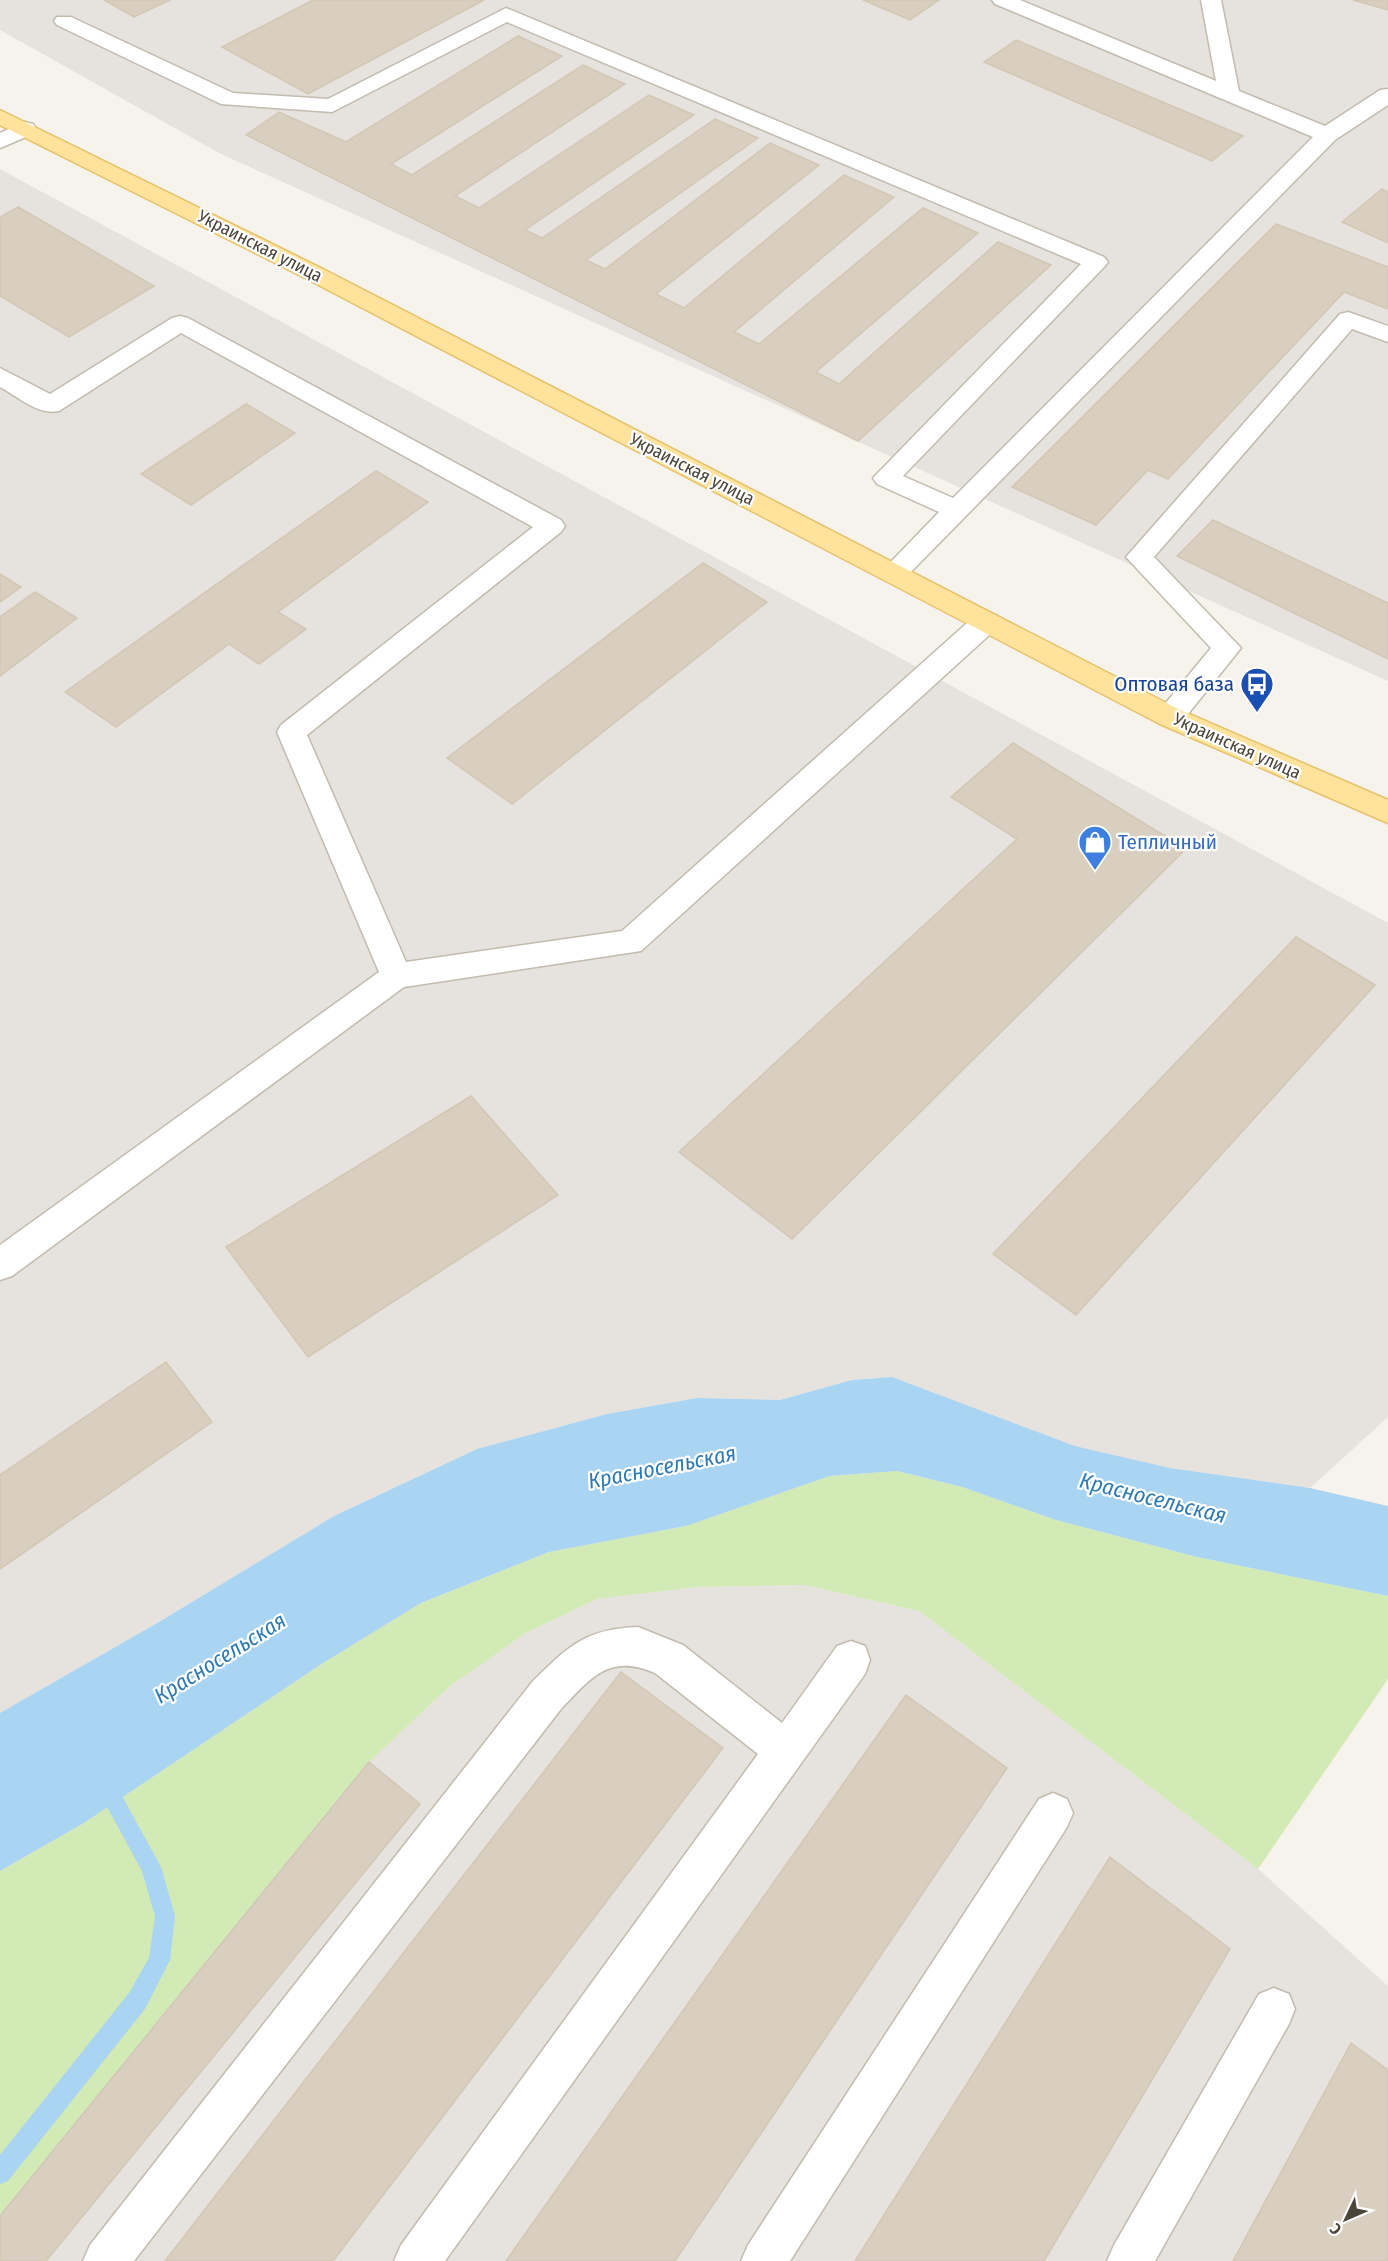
<svg xmlns="http://www.w3.org/2000/svg" width="1388" height="2261" viewBox="0 0 1388 2261" font-family="'Fira Sans Condensed',sans-serif">
<rect width="100%" height="100%" fill="#f6f3ec"/>
<g fill="#e6e2dd">
<path d="M0,0h1388v681l-1167,-527 -221,-124z"/>
<path d="M0,169l1388,754v494l-78,71 -140,-20 -95,-22 -183,-69 -40,3 -72,20 -83,-2 -90,16 -130,35 -143,67 -175,106 -159,91z"/>
<path d="M805,1585l114,26 339,258 130,117v275h-1388l369,-499 80,-75 77,-54 71,-34 101,-12z"/>
</g>
<path fill="#d2eab5" d="M897,1471l65,16 94,33 141,37 191,39v83l-130,190 -339,-258 -114,-26 -107,2 -101,12 -71,34 -77,54 -80,75 -369,454v-345l84,-48 236,-158 101,-62 128,-51 137,-26 144,-50z"/>
<path fill="#a9d4f2" d="M892,1377l183,69 95,22 140,20 78,18v90l-191,-39 -141,-37 -94,-33 -65,-16 -67,5 -144,50 -137,26 -128,51 -101,62 -236,158 -84,48v-158l159,-91 175,-106 143,-67 130,-35 90,-16 83,2 72,-20z"/>
<g fill="none" stroke-linecap="round" stroke-linejoin="round">
<path fill="#a9d4f2" fill-rule="evenodd" d="M104,1773l7,3 50,91 14,49 -5,44 -25,49 -137,172 -8,3v-29l129,-162 20,-35 6,-42 -13,-45 -48,-88 3,-7z"/>
</g>
<g fill="#d8cfc1" stroke="#d3c7b4" stroke-width="1.5">
<path d="M104,0h66l-36,17z"/>
<path d="M313,0h171l-176,94 -86,-47z"/>
<path d="M863,0h76l-29,20z"/>
<path d="M1353,0h35v10z"/>
<path d="M518,36l44,20 -171,108 21,11 171,-110 42,19 -170,112 24,12 170,-113 45,20 -169,115 17,8 173,-119 43,19 -172,122 19,9 165,-126 49,22 -163,129 28,14 160,-133 50,22 -160,135 25,12 164,-136 55,25 -162,139 23,12 159,-142 53,23 -193,176 -612,-306 33,-23 67,30z"/>
<path d="M1016,40l227,96 -31,25 -228,-99z"/>
<path d="M1382,189l6,3v51l-46,-21z"/>
<path d="M18,207l136,79 -85,51 -69,-41v-79z"/>
<path d="M1276,224l112,43v42l-44,-17 -176,187 -20,-9 -52,55 -84,-38z"/>
<path d="M246,404l49,29 -104,72 -50,-31z"/>
<path d="M376,471l52,31 -150,110 28,17 -47,35 -30,-20 -113,83 -51,-35z"/>
<path d="M1213,520l175,83v56l-211,-103z"/>
<path d="M703,563l64,39 -255,202 -65,-46z"/>
<path d="M0,574l21,13 -21,15z"/>
<path d="M35,592l42,26 -77,58v-59z"/>
<path d="M1013,743l173,106 -394,390 -113,-87 338,-313 -66,-42z"/>
<path d="M1296,937l79,48 -299,330 -83,-61z"/>
<path d="M471,1096l87,99 -250,162 -82,-110z"/>
<path d="M166,1362l46,60 -212,147v-94z"/>
<path d="M621,1672l102,76 -390,513h-168z"/>
<path d="M906,1695l101,73 -332,493h-169z"/>
<path d="M369,1762l51,42 -374,457h-46v-45z"/>
<path d="M1110,1857l120,92 -186,312h-189z"/>
<path d="M1351,2043l37,27v191h-155z"/>
</g>
<g fill="none" stroke-linecap="round" stroke-linejoin="round">
<defs>
<g id="minor">
<path d="M992,0h28l196,81 -15,-81h20l18,91 86,35 55,-36 8,-1v16l-53,35 -432,440 -9,3 -9,-3 -4,-6 4,-6 54,-56 -62,-28 -4,-6 208,-214 -574,-242 -175,90 -111,-8 -164,-79 -3,-4 3,-4h14l162,76 95,6 178,-91 598,249 4,5 -4,5 -201,209 50,22 360,-361 -318,-133z"/>
<path d="M25,122l8,2 3,5 -3,5 -33,14v-15z"/>
<path d="M1348,312l40,14v16l-36,-13 -198,228 87,91 -61,76 -10,3 -10,-3 -4,-7 4,-7 51,-62 -85,-91 214,-243z"/>
<path d="M180,316l8,2 373,202 4,6 -4,6 -254,203 99,227 216,-31 354,-316 10,-2 10,2 4,7 -4,7 -355,322 -237,36 -392,289 -12,4v-35l379,-273 -102,-240 4,-7 252,-198 -352,-194 -122,78c-20,5 -42,-15 -59,-24v-19l50,26 122,-76z"/>
<path d="M638,1627l45,18 99,78 55,-77 14,-5 14,5 5,14 -5,14 -420,587h-51l7,-16 357,-491 -103,-81c-46,-20 -64,5 -94,36l-427,552h-51l7,-16 443,-564c36,-35 52,-52 105,-54z"/>
<path d="M1053,1793l14,6 6,14 -6,14 -277,434h-49l7,-16 291,-446z"/>
<path d="M1274,1988l15,6 6,15 -6,15 -134,237h-48l7,-16 145,-251z"/>
</g>
<path id="major" d="M0,110l321,158 859,442 208,90v23l-228,-99 -855,-446 -305,-153z"/>
</defs>
<use href="#minor" stroke="#c2bbae" stroke-width="3"/>
<use href="#major" stroke="#e6c16a" stroke-width="3"/>
<use href="#minor" fill="#fff" fill-rule="evenodd"/>
<use href="#major" fill="#ffe39c" fill-rule="evenodd"/>
</g>
<defs>
<symbol id="bus-pin" viewBox="-11 -11 22 30"><path d="M0 17L-7.5 6A9.5 9.5 0 1 1 7.5 6Z" fill="#1a4fb4" stroke="#fff"/><path d="M-5-6H5V4H4V6H2V4H-2V6H-4V4H-5ZM-3.5-4V0h7V-4ZM-3.5 1.2v1.5H-2V1.2ZM2 1.2v1.5H3.5V1.2Z" fill="#fff"/></symbol>
<symbol id="shop-pin" viewBox="-11 -11 22 30"><path d="M0 17L-7.5 6A9.5 9.5 0 1 1 7.5 6Z" fill="#3f7fe0" stroke="#fff"/><path d="M-5-2.5h2.3a2.7 3.5 0 0 1 5.4 0H5L5.5 6h-11ZM-1.5-2.5h3a1.5 2.3 0 0 0-3 0Z" fill="#fff"/></symbol>
</defs>
<g fill-rule="evenodd">
<use href="#bus-pin" x="1238" y="665" width="38" height="52"/>
<use href="#shop-pin" x="1076" y="823" width="38" height="52"/>
</g>
<g text-anchor="middle" dominant-baseline="central" stroke-width="4.5" stroke-linejoin="round" paint-order="stroke">
<g font-size="18" fill="#4b4439" stroke="#fff">
<text transform="translate(260 246) rotate(27)">Украинская улица</text>
<text transform="translate(692 469) rotate(27)">Украинская улица</text>
<text transform="translate(1237 746) rotate(24)">Украинская улица</text>
</g>
<g font-size="21" fill="#164399" stroke="#fff" text-anchor="end">
<text x="1234" y="684">Оптовая база</text>
</g>
<g font-size="21" fill="#366cbe" stroke="#fff" text-anchor="start">
<text x="1118" y="842">Тепличный</text>
</g>
<g font-size="22" font-style="italic" fill="#2e7ab2" stroke="#fff">
<text transform="translate(662 1467) rotate(-11)">Красносельская</text>
<text transform="translate(1153 1498) rotate(14)">Красносельская</text>
<text transform="translate(220 1658) rotate(-32)">Красносельская</text>
</g>
</g>
<g transform="translate(1346 2219) rotate(226)" stroke="#ffffff" stroke-width="4.5" paint-order="stroke">
<path d="M0-4.5L10 22L0 15L-10 22Z" fill="#4b4439"/>
<text y="-9" font-size="16" font-weight="bold" text-anchor="middle" fill="#4b4439">С</text>
</g>
</svg>
